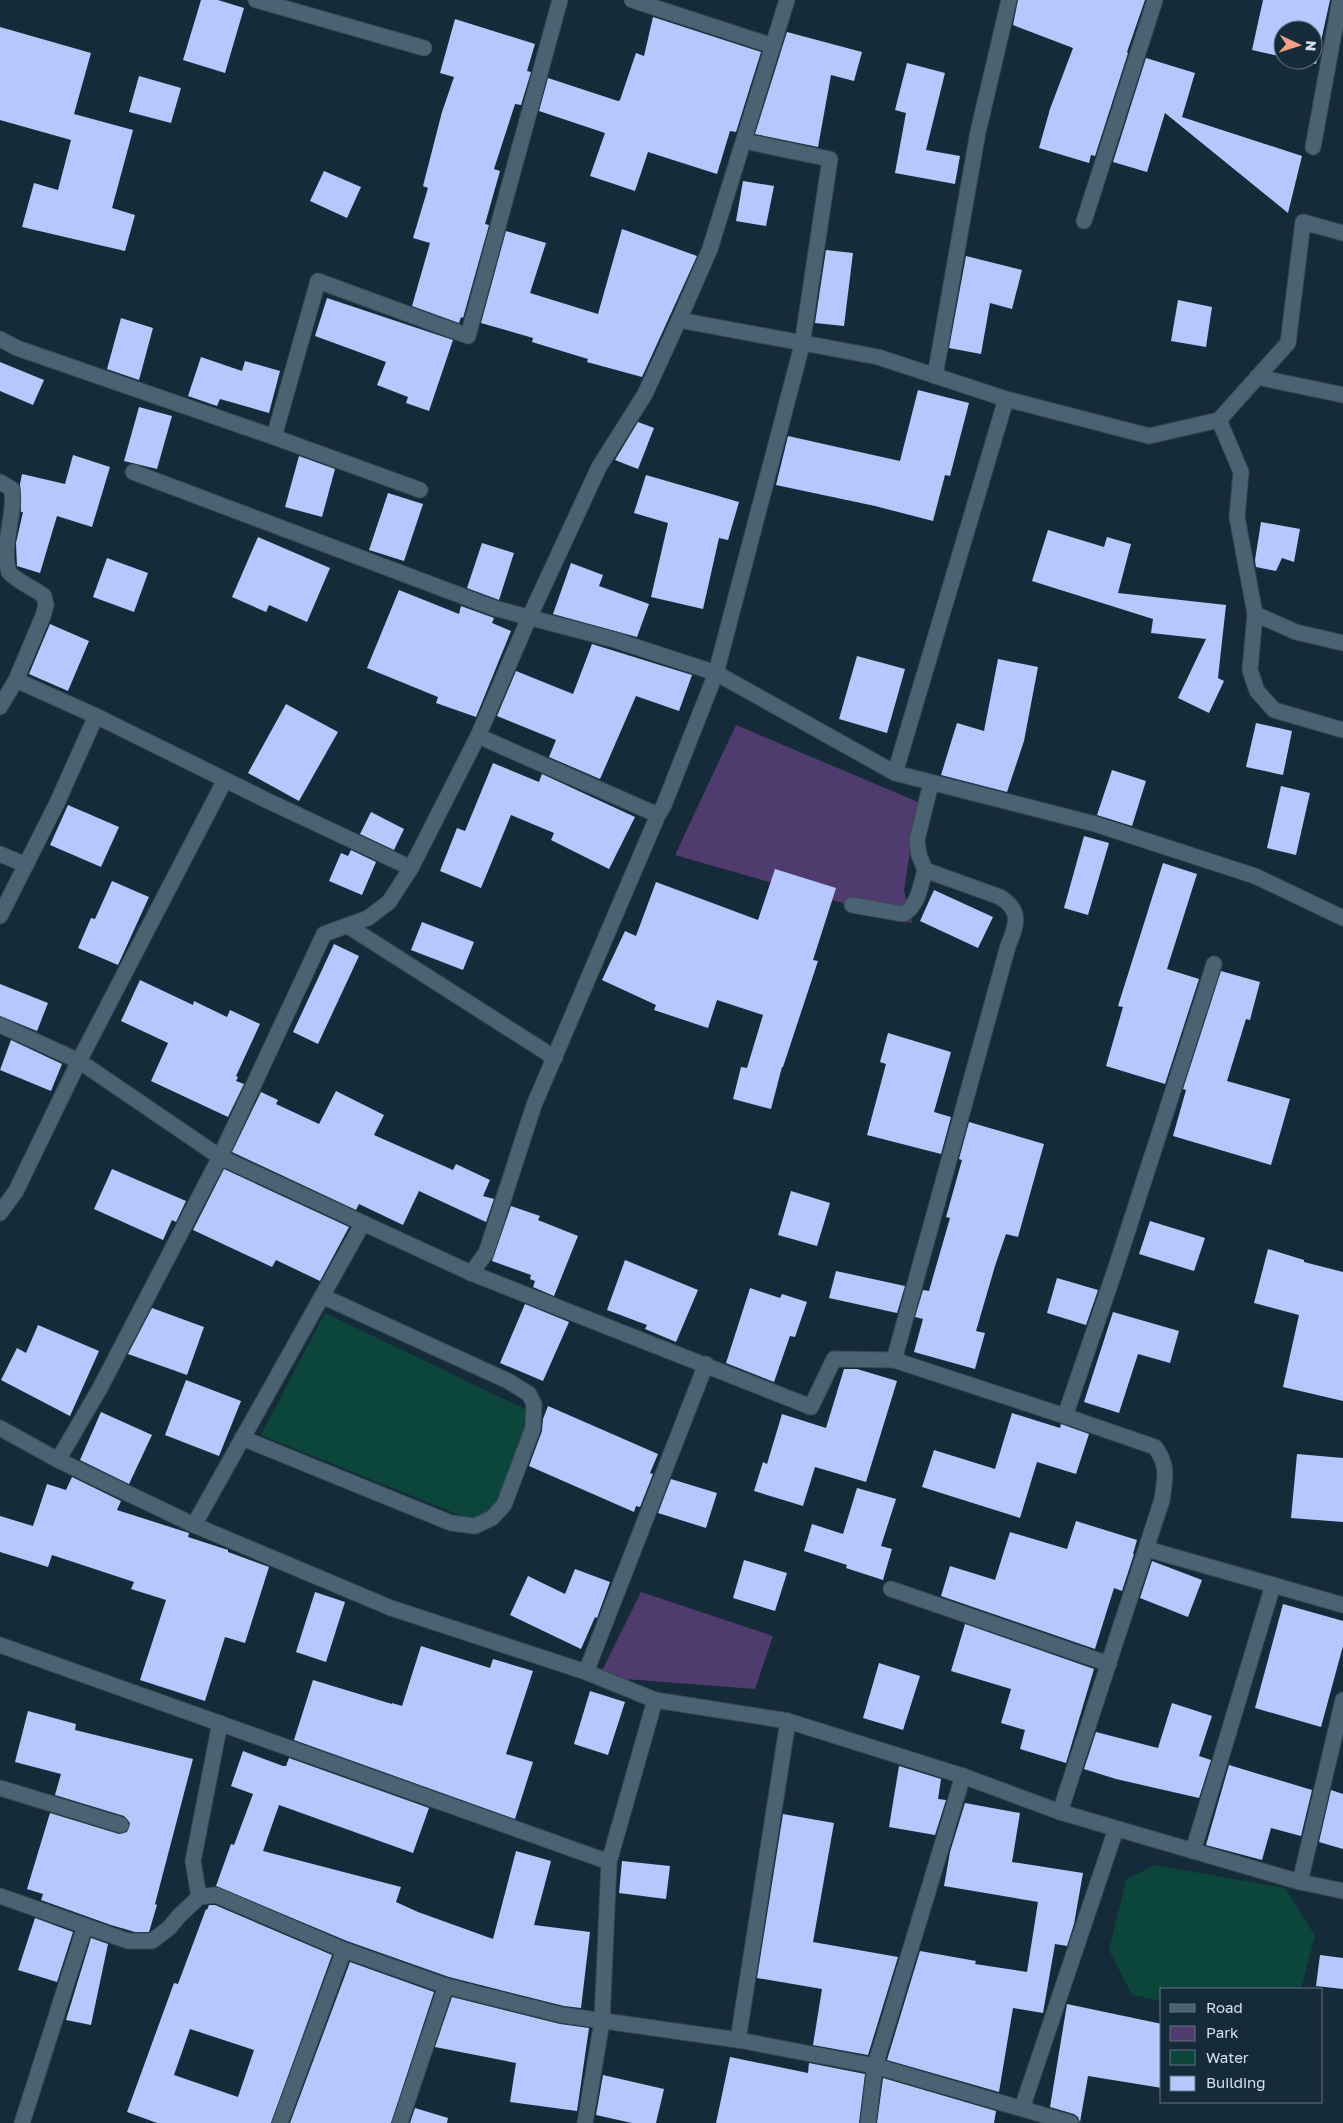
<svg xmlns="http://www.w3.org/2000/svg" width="1343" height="2123" viewBox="0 0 1343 2123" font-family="'Golos Text',sans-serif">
<rect width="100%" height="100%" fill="#162b39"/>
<g fill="#4f3b6d">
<path d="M736,725l182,77 -14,88 8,33 -237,-68z"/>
<path d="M641,1592l132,44 -18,53 -156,-12z"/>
</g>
<g fill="#0c453a">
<path d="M325,1313l206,99 -33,93 -19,18 -218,-88z"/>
<path d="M1154,1865l131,23 30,48 -14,53h-139v12l-30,-6 -23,-45 17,-70z"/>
</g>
<g fill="#b5c7fe" fill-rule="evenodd">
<path d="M201,0h17l26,8 -19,65 -42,-13z"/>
<path d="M1018,0h127l-18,52 1,1 -33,103 -4,-1 -2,8 -50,-15 11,-39 23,-61 -60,-23z"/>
<path d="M1263,0h67l-14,64 -18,-4h15v-30h-30v27l-31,-7z"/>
<path d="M653,17l108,35 -25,80 -6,-1 -13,43 -69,-22 -13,39 -45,-15 15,-43 -66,-22 9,-33 70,23 2,-1 16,-47 8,3z"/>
<path d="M455,19l80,25 -8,27 4,1 -10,33 -6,-1 -21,65 6,2 -15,53 4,1 -26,93 -2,-1 -2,6 -47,-17 18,-63 -17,-5 15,-50 -5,-2 19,-74 12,-35 -14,-4z"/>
<path d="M0,27l91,26 -17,61 59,16 -21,78 23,7 -10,36 -103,-24 12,-44 24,7 13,-50 -71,-20z"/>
<path d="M787,32l75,20 -8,29 -23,-6 -13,72 -63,-13z"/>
<path d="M1146,58l49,15 -13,44 120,39 -14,57 -123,-100 -18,59 -34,-10z"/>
<path d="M907,63l38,10 -19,77 34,6 -5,28 -60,-11 11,-60 -11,-3z"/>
<path d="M139,76l42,12 -10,35 -42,-11z"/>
<path d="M324,171l37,16 -14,31 -37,-17z"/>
<path d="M743,181l31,5 -8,40 -30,-5z"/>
<path d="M622,229l75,27 -55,121 -55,-15 1,-3 -56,-17 1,-4 -52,-15 25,-92 40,12 -16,50 68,21z"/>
<path d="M826,250l27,3 -9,73 -29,-3z"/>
<path d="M966,256l56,14 -10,39 -22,-6 -9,51 -32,-6z"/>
<path d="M327,298l126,42 -24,71 -23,-8 2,-6 -31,-12 9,-23 -71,-26z"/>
<path d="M1178,300l34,7 -6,40 -35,-6z"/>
<path d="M121,318l32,10 -14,52 -32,-11z"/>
<path d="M201,357l41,14 3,-10 35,10 -11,42 -49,-14 -3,7 -29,-10z"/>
<path d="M0,362l44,18 -11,25 -33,-14z"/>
<path d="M918,390l51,13 -19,73 -5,-1 -12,46 -58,-15 -99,-21 12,-49 112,25z"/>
<path d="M139,407l33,9 -15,53 -33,-8z"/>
<path d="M638,422l16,6 -16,41 -23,-9z"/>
<path d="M73,455l37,12 -18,60 -35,-11 -17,57 -23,-7 -1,-23 7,-31h-2l-1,-28 2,-10 43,10z"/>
<path d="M299,456l36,13 -13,48 -37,-10z"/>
<path d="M646,475l93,27 -11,38 -9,-2 -16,71 -52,-12 17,-74 -34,-10z"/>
<path d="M388,493l35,11 -19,57 -35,-11z"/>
<path d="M1261,522l39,7 -6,33 -12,-4 -6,13 -20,-4 -1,-7z"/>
<path d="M1048,530l56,17 3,-10 24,7 -13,49 108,12 -8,73 6,3 -15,32 -31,-15 28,-59 -55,-6 2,-14 -121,-38z"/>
<path d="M258,537l72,31 -23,54 -38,-17 -3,7 -34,-15z"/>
<path d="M482,543l32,10 -15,47 -32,-12z"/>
<path d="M107,558l41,15 -14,39 -41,-15z"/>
<path d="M571,563l32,12 -4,11 50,18 -12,33 -84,-23z"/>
<path d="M399,590l60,24 2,-8 33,12 -2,5 19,8 -35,86 -40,-14 2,-6 -71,-29z"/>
<path d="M50,624l39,17 -21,50 -39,-17z"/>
<path d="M592,644l100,31 -13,36 -43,-15 -36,83 -51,-22 7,-17 -59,-24 19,-45 57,23z"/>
<path d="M857,656l48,13 -18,64 -48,-14z"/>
<path d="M998,659l40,8 -14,74 -17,51 -66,-17 16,-52 27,8z"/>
<path d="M286,704l52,28 -39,69 -51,-28z"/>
<path d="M1256,723l36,8 -9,44 -37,-8z"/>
<path d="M493,763l46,19 3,-8 93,43 -26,52 -58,-29 3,-7 -43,-18 -30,73 -41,-17 17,-43 8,3z"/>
<path d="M1112,770l34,11 -14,45 -35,-11z"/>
<path d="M1281,786l29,7 -14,62 -29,-7z"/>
<path d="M68,805l51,22 -18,40 -51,-22z"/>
<path d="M371,812l33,17 -10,21 -34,-16z"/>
<path d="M1084,836l25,7 -21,72 -24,-7z"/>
<path d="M351,850l25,12 -14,33 -33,-14 12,-28 7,3z"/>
<path d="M1163,863l34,11 -30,95 32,10 -34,105 -59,-18 17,-59 -5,-1z"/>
<path d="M775,869l61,19 -23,72 5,1 -35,106h-1l-11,42 -38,-10 8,-32 6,1 16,-53 -46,-15 -9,28 -54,-18 2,-5 -54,-25 23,-49 11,5 20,-54 102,38z"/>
<path d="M112,881l37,16 -31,68 -40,-17 13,-30 4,1z"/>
<path d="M934,890l59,27 -15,31 -58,-27z"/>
<path d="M422,922l52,20 -11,28 -52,-20z"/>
<path d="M334,944l25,12 -41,88 -25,-12z"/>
<path d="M1221,971l39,11 -10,38 -4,-1 -19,62 63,18 -19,66 -98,-29 13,-46 -3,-1z"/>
<path d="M140,980l53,25 1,-4 33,16 3,-7 30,14 -24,52 2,1 -2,4 8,3 -16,33 -77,-36 17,-38 -47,-22z"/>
<path d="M0,984l48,19 -11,28 -37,-15z"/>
<path d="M888,1033l63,19 -17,60 17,5 -10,37 -74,-19 19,-71 -6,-2z"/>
<path d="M11,1040l51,24 -11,27 -51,-21z"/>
<path d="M336,1091l48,24 -10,20 79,35 3,-6 34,16 -7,16 11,3 -8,23 -67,-31 -16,34 -44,-21 -3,6 -124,-58 29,-60 17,8 -2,4 43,20z"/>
<path d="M969,1122l75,22 -26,93 -12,-3 -11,32 -19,65 9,2 -10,36 -61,-17 9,-33 -8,-2 8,-27 6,1 21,-73 -4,-1 16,-57 -3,-1z"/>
<path d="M112,1169l74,32 -10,21 -4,-2 -9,20 -69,-31z"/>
<path d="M224,1169l125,58 -29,54 -44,-21 -4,7 -79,-37z"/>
<path d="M791,1191l39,12 -13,43 -39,-11z"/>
<path d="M511,1206l29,10 -2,4 40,16 -24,60 -21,-9 2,-6 -5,-2 1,-4 -39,-14z"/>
<path d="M1150,1221l55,17 -11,33 -55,-17z"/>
<path d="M1268,1249l36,11v2l39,10v129l-60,-14 16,-72 -45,-12z"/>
<path d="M625,1260l73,30 -22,52 -31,-13 2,-4 -40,-15z"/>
<path d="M836,1271l69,15 -8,27 -68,-15z"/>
<path d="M1057,1278l41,12 -12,35 -39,-12z"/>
<path d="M750,1288l30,10 2,-4 25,8 -12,35 -5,-1 -16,46 -48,-19z"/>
<path d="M525,1304l44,18 -26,59 -43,-18z"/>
<path d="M152,1308l52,19 -17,48 -59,-21z"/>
<path d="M1113,1312l66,19 -9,32 -32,-9 -19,59 -35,-11z"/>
<path d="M38,1325l61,26 -29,65 -69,-36 16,-32 9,5z"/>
<path d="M844,1369h13l40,12 -31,101 -51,-15 -12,39 -49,-15 9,-29 4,2 15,-50 44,14z"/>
<path d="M186,1380l55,21 -22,55 -54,-21z"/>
<path d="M548,1406l110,48 -8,19 3,1 -13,33 -4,-1 -2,6 -105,-46 13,-35 1,-12z"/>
<path d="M101,1412l51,23 -23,49 -49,-24z"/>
<path d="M1012,1413l48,15 1,-4 28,10 -13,40 -39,-12 -17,56 -98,-31 12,-37 61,19z"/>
<path d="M1297,1454l46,4v64l-52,-4z"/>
<path d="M72,1477l49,24 -4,9 72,23 -1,4 40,13v2l41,15 -24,76 -20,-6 -20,64 -65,-21 26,-80 -35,-11 3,-7 -82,-27 -4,12 -48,-15v-36l33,10 14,-42 19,6z"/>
<path d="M671,1479l46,14 -11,35 -48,-15z"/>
<path d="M857,1488l39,11 -15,47 11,3 -9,31 -37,-12 1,-3 -43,-14 8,-27 31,10z"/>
<path d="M1076,1521l61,19 -4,14h1l-12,37 -8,-3 -19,61 -154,-53 9,-30 45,14 15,-48 57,17z"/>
<path d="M744,1560l43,13 -12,38 -42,-13z"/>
<path d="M1152,1561l50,19 -14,37 -48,-19z"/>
<path d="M575,1569l35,13 -13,36 -2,-1 -14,32 -71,-34 18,-39 37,18z"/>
<path d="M315,1592l30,10 -19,60 -30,-10z"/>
<path d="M1283,1604l60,17v25l-22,81 -66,-19z"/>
<path d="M965,1624l129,45 -28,94 -46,-14 5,-19 -24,-7 10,-34 -60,-18z"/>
<path d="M421,1646l69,22 3,-9 40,12 -27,83 27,8 -18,57 -221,-79 19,-60 79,24v-1l10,3z"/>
<path d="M879,1663l41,13 -17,54 -40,-12z"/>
<path d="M590,1691l35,11 -17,53 -34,-11z"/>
<path d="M1172,1703l40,13 -13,40 12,4 -12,38 -83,-19 -32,-10 12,-37 62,16z"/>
<path d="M28,1711l48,13 -1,6 118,29 -38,145 2,1 -8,27h-14l-24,-7 -70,-25 2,-6 -16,-5 23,-76 69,21 8,-2 3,-9 -6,-7 -69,-21 6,-21 -46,-12z"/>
<path d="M243,1751l40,15h3l3,-8 140,50 -16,45 -134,-48 -16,46 138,36 -5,15 22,10 75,27 23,-88 35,10 -17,64 56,7 -9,76 -17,-2 -115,-29 -102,-36 -131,-55 15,-42 3,1 19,-51 -22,-8z"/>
<path d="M1229,1765l83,25 -11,46 -30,-8 -9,32 -56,-15z"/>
<path d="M899,1766l42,13 -3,20 8,1 -11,35 -46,-8z"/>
<path d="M1331,1790l12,4v55l-24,-7z"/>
<path d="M965,1803l55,10 -8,49 71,11 -9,51 -7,22 -12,-2 -12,69 -30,-5 -14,84 -112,-32 33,-109 56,10 -1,3 52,8 11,-70 -94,-16 6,-34z"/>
<path d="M783,1814l51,9 -21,119 85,15 -30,98 -55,-10 9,-56 -65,-11z"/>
<path d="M622,1861l48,5 -4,33 -47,-6z"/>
<path d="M209,1905h6l117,50 -61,168h-114l-30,-11 47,-129 4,1 28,-75 1,1zM190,2029l64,21 -16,47 -64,-22z"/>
<path d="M35,1918l38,14 -16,50 -39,-12z"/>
<path d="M91,1938l17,6 -17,81 -25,-5z"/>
<path d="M1320,1955l23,3v31l-27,-3z"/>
<path d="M350,1962l84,30 -43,131h-101z"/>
<path d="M452,1997l108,27 29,4 -12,83 -67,-9 6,-39 -81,-16z"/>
<path d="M1067,2004l95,20v64l-74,-12 -8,46 -2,-5 -4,-3 -24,-7z"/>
<path d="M730,2057l78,16 1,-10 56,11 -6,49h-143z"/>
<path d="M603,2075l61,14 -8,34h-24l-36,-8z"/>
<path d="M883,2078l113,33 -2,12h-117z"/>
<path d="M415,2108l33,10 -1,5h-37z"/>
</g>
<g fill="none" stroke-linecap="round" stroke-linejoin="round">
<defs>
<g id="street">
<path d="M256,0l168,48"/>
<path d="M632,0l141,46"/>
<path d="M1313,147l27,-147"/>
<path d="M1084,221l71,-221"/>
<path d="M679,320l199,37 128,42 143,37 70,-16 69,-77 15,-121 40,11"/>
<path d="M0,339l17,9 257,89 146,53"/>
<path d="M935,376l43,-244 31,-132"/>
<path d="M1257,377l86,18"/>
<path d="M1219,420l22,52 -4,45 18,97 41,18 47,11"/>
<path d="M274,437l44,-156 150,55 92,-336"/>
<path d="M133,472l361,136 121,32 101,33 86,-328 28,-186 -86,-18"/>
<path d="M0,482l12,7c4,27 -12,58 -3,83 6,8 26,17 35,24l2,9 -3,11 -27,64 -16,27"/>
<path d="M1255,614l-5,56 7,21 17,19 69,20"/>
<path d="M16,680l80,36"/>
<path d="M478,736l51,-118 70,-151 46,-73 34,-74 31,-71 77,-249"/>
<path d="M895,773l111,-374"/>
<path d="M0,854l26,11"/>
<path d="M852,905l51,9c15,-7 18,-30 22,-44"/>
<path d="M0,916l57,-113 39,-87 170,84 145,68 67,-132 180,79"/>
<path d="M348,926l207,132"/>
<path d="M1214,964l-98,303 -51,149 90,31c14,19 10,31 7,53l-102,312 -97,-36 -175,-55 -133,-21 -69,-28 -195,-64 -197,-83 -136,-65 41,-70 121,-233 251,116 15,-20 48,-148 124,-290 6,-10 52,-132 179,100 200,51 160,52 88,42"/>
<path d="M0,1025l79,36 141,96 104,-223 44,-16 21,-16 22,-34"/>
<path d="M0,1213l16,-22 63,-130 146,-281"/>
<path d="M471,1273l340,134 23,-48 60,1 171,56"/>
<path d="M894,1360l114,-414c9,-22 14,-35 -8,-49l-75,-27 -6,-15 -2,-15 14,-57"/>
<path d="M0,1428l58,32"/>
<path d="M242,1438l209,85 24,3 17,-8 12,-13 29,-77 1,-24 -5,-10 -21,-13 -186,-85"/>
<path d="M194,1525l169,-302"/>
<path d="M1147,1549l196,56"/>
<path d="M891,1589l218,75"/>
<path d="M0,1645l609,217 46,-162"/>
<path d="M586,1672l120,-308"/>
<path d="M0,1788l121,37"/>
<path d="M1060,1812l240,70 43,9"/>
<path d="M1193,1851l80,-266"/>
<path d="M1300,1882l43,-182"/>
<path d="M0,1896l128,45h24l17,-13 10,-12 20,-19 17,-2 128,55"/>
<path d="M199,1897l-6,-36 27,-138"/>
<path d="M738,2040l137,26 196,57"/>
<path d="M1022,2108l94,-279"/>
<path d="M22,2123l63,-197"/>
<path d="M280,2123l64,-173 102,36 116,29 176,25 50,-319"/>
<path d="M400,2123l46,-137"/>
<path d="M585,2123l17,-102 7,-159"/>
<path d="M868,2123l7,-57 88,-290"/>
</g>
</defs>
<use href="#street" stroke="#384854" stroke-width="17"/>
<use href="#street" stroke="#4b6272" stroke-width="15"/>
</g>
<rect x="1160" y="1988" width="162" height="115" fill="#162b39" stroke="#62737f"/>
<rect x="1170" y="2004" width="25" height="8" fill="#4b6272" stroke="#62737f"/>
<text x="1206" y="2013" font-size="15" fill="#d3e0e9">Road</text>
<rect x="1170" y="2026" width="25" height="15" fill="#4f3b6d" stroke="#62737f"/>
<text x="1206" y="2038" font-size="15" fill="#d3e0e9">Park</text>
<rect x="1170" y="2050" width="25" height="15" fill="#0c453a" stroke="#62737f"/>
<text x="1206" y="2063" font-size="15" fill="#d3e0e9">Water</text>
<rect x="1170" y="2076" width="25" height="15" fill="#b5c7fe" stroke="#62737f"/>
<text x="1206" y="2088" font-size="15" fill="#d3e0e9">Building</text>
<g transform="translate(1298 45) rotate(94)"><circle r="24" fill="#162b39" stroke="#62737f"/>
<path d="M0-4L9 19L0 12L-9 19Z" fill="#f49e87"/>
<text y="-8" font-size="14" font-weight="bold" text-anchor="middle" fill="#d3e0e9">N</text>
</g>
</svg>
